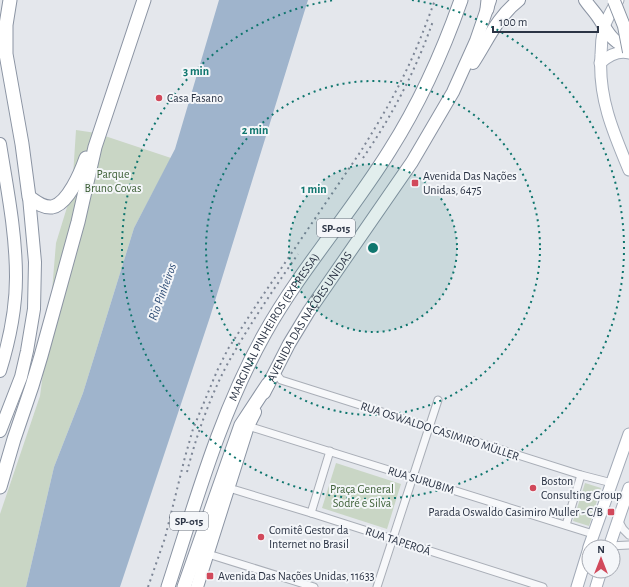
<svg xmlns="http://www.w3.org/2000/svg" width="629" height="587" viewBox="0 0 629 587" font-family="'Alegreya Sans',sans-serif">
<rect width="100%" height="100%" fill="#e4e7ec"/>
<g fill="#c9d6c5">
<path d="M76,130l20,3 75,25 -37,70 -51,165 -29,74 -28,120h-26v-73l40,-118 9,-69 7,-84 16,-52z"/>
<path d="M336,463l65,21 -14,45 -65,-21z"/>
<path d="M585,483l16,5 -12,38 -16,-5z"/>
</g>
<path fill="#9fb4cc" d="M219,0h89l-98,317 -90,270h-94l28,-120 29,-74 51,-165 41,-79z"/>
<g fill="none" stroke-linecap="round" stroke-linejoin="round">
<defs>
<g id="minor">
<path d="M276,370l1,5 4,5 300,95 31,8"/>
<path d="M248,426l345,108"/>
<path d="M229,488l82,25 232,74"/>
<path d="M311,513l19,-62"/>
<path d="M618,520l5,9 6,6"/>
<path d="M566,525l15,-50"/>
<path d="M609,546l20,-1"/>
<path d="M208,554l106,33"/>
<path d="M377,587l61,-187"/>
</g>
<g id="primary">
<path d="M618,0c-5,8 -11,18 -14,27 -2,9 -3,19 -3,28 -3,42 12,77 28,115"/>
<path d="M600,63c8,-7 18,-13 29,-10"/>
<path d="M589,547l40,-113"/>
<path d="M609,547l20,-59"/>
<path d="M577,587l12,-39"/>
<path d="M596,587l5,-16"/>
</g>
<g id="trunk">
<path d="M585,0c4,6 9,11 13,17 9,13 14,27 31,30"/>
<path d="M473,63c15,-23 24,-46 46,-63"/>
<path d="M0,144c7,44 16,88 16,133 0,31 -7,65 -16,94"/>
<path id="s1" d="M264,393l25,-49 20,-33 103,-149 41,-70 23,-51 14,-41"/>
<path d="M0,431l21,-54 6,-26 7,-42 1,-47 -6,-65"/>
<path d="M197,587l51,-161 7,-14"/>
</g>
<g id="motorway">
<path d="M10,0l-4,25v29l16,90 7,53c7,5 14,11 23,10 16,-3 29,-35 34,-49"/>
<path d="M487,9l1,-9"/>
<path d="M0,487l14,-48 18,-53 9,-30 37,-134 17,-75 49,-147"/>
<path id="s2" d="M168,587c28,-86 52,-174 97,-254 36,-64 86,-120 125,-183 31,-49 52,-96 71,-150"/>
<path d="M184,587l57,-162 27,-41"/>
</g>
</defs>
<use href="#minor" stroke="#a9aeb7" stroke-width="9"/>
<use href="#primary" stroke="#a3abb8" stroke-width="13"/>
<use href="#trunk" stroke="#8b94a3" stroke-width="14"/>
<use href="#motorway" stroke="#8b94a3" stroke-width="15"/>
<use href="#minor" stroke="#f7f8fa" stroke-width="7"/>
<use href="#primary" stroke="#fff" stroke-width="11"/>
<use href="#trunk" stroke="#fff" stroke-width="12"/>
<use href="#motorway" stroke="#fff" stroke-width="13"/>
<g stroke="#7d8696" stroke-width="2" stroke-dasharray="2 4" stroke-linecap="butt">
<path d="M363,158c29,-42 53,-88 70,-137"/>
<path d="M187,472c9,-36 26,-84 45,-116 20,-35 43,-69 66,-102"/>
<path d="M148,587l17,-49 20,-81 8,-28 24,-58 11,-22 31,-48 102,-150c14,-23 29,-47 41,-72 13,-25 23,-52 33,-79"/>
</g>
<defs>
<path id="trunk-bridge" d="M614,1l10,25 5,26"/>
</defs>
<use href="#trunk-bridge" stroke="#8b94a3" stroke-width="14" stroke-linecap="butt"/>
<use href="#trunk-bridge" stroke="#fff" stroke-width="12"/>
</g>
<circle cx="373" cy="248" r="84" fill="#0f766e" fill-opacity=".12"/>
<g fill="none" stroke="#0f766e" stroke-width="2" stroke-dasharray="2 4">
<circle cx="373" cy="248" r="84"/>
<circle cx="373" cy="248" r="167"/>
<path d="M412 0A251 251 0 1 1 334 0"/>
</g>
<g fill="#d1495b" stroke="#f4f6f9" stroke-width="1.5">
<circle cx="159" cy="98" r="4"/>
<rect x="411" y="179" width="8" height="8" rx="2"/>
<circle cx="533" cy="488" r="4"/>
<rect x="607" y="508" width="8" height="8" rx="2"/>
<circle cx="261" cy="537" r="4"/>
<rect x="206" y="572" width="8" height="8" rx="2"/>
</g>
<g text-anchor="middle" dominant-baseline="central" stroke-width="4" stroke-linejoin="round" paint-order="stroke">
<g fill="#f4f6f9" stroke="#676e7b" stroke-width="1">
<rect x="317" y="219" width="38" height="18" rx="3"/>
<rect x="170" y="512" width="38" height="18" rx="3"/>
</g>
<g font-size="11" font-weight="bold" fill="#2b3445">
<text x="336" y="228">SP-015</text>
<text x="189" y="521">SP-015</text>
</g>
<g font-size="12" fill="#2b3445" stroke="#f4f6f9" text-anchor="start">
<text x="167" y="98">Casa Fasano</text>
<text x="423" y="176">Avenida Das Nações<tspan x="423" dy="14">Unidas, 6475</tspan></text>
<text x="541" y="481">Boston<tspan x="541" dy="14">Consulting Group</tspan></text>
<text x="603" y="512" text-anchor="end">Parada Oswaldo Casimiro Muller - C/B</text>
<text x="269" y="530">Comitê Gestor da<tspan x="269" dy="14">Internet no Brasil</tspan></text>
<text x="218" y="576">Avenida Das Nações Unidas, 11633</text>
</g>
<g font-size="12" fill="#3f6138" stroke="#f4f6f9">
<text x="113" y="174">Parque<tspan x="113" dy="14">Bruno Covas</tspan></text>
<text x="362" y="489">Praça General<tspan x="362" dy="14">Sodré e Silva</tspan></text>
</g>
<g font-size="12" fill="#2b3445" stroke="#f4f6f9">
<text stroke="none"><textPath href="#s1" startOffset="89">AVENIDA DAS NAÇÕES UNIDAS</textPath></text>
<text stroke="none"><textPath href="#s2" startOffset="282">MARGINAL PINHEIROS (EXPRESSA)</textPath></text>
<text transform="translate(440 431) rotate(18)">RUA OSWALDO CASIMIRO MÜLLER</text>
<text transform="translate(421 480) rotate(17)">RUA SURUBIM</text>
<text transform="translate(398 541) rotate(18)">RUA TAPEROÁ</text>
</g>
<g font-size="13" font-style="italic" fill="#34527a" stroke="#f4f6f9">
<text transform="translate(163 292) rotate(-70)">Rio Pinheiros</text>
</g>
</g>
<circle cx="373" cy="248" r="6" fill="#0f766e" stroke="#f4f6f9" stroke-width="2"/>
<g font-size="12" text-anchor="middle" font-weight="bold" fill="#0f766e" stroke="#f4f6f9" stroke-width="4" stroke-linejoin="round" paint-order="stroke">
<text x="196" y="75">3 min</text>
<text x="255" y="134">2 min</text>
<text x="314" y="193">1 min</text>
</g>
<g transform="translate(601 559)"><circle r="19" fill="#f4f6f9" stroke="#a4a8b1"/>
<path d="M0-3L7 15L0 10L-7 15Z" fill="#d1495b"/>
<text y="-6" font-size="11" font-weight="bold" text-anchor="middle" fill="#2b3445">N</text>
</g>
<path d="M493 26v6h105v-6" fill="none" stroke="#2b3445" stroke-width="2"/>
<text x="499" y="26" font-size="12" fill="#2b3445" stroke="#f4f6f9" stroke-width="3" paint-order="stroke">100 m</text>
</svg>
